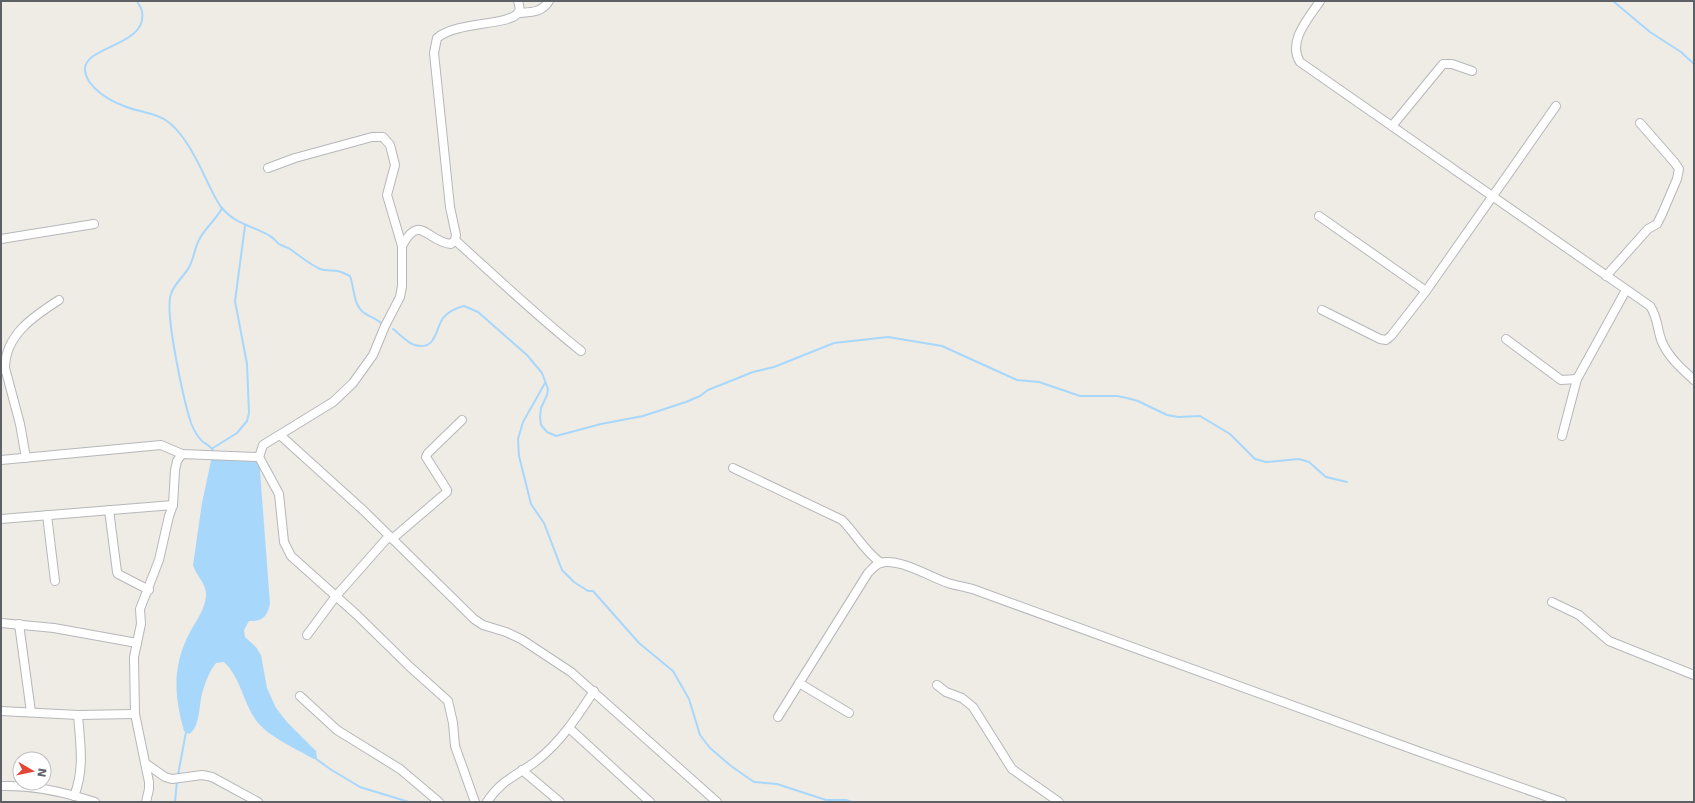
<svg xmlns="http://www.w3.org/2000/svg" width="1695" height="803" viewBox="0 0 1695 803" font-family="'DejaVu Sans',sans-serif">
<rect width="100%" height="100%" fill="#efece5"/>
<path fill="#a8d7fc" d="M212,456l47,1 11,147c-3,12 -7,18 -21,17l-5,9 1,7 11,10 5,8 6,33 9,20 11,14 29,29 1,8h-3c-15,-8 -45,-23 -55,-35 -16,-19 -17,-45 -35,-62l-8,1c-7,9 -11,20 -14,31 -3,11 -2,34 -13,40l-5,-3c-10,-36 -12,-65 6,-99 6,-11 15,-23 16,-36 1,-12 -10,-20 -13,-31l9,-62z"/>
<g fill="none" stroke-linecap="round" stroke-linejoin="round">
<g stroke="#a8d7fc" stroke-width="2">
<path d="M137,1c1,3 5,7 5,11 6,34 -59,34 -57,58 1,17 25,31 39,36 14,6 24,5 40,13 20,12 34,43 44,64 4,8 8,17 13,24 16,19 31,18 49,29 4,2 6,6 9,8 3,2 8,3 11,5 10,7 19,15 30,20 6,2 12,1 18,2 4,1 8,3 12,5 4,10 3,27 12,35 6,6 15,7 21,14"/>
<path d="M1613,1l37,31 31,20 13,12"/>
<path d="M393,329c7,5 14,14 22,16 21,6 20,-15 28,-27 5,-6 13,-10 21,-12l14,6 49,43 15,18 6,16 -1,6 -6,13 -1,9 1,8 6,7 9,4 45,-12 42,-8 43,-14 14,-6 8,-6 45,-18 21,-5 60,-24 54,-6 54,9 75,34 22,2 41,14h37l10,2 11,3 29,14 11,2 22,-1 30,18 25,25 11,3 33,-3 10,3 17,15 21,5"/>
<path d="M545,383l-22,39 -5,17 1,17 12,48 13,19 18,47 12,12 14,9h5l46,52 34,28 16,28 11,36 10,13 21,18 23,16 23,2 49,16h20l6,2"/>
<path d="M213,448l24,-15 10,-12 2,-8 -2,-49 -12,-63 10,-75"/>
<path d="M214,453c-2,-7 -7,-8 -12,-12 -4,-4 -9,-13 -11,-18 -7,-22 -27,-111 -20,-129 3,-10 12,-17 17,-25 6,-9 6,-20 11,-29 5,-11 17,-20 23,-32"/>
<path d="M315,758l15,11 30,18 49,15"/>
<path d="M178,775l8,-43"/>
<path d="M175,802l2,-21"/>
</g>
<defs>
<g id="street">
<path d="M1320,1c-11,17 -33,40 -20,61l350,244c8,11 7,24 12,36 7,16 20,27 32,38"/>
<path d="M518,13c14,-1 23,0 31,-12"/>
<path d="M1392,126l51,-62h9l20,7"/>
<path d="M1319,216l107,75 130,-185"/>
<path d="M1,239l93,-15"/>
<path d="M455,240c42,38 82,76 126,111"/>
<path d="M402,246c18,-34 25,-4 49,-2l4,-4 1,-5 -6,-28 -16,-154 3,-15c21,-17 71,-12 81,-25 3,-3 1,-8 0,-12"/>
<path d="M1606,276l42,-47 9,-5 5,-10 15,-35 2,-10 -4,-6 -35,-40"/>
<path d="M1322,310l58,29 6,1 5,-4 35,-45"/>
<path d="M1506,339l55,41 16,-1"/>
<path d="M280,435l84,76 110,108 9,6 23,7 15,7 50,33 146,130"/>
<path d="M1562,436l15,-57 49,-89"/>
<path d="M259,457l4,-12 70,-43 20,-19 20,-28 12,-29 15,-29 2,-11v-40l-15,-51 8,-30 -5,-20 -7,-8h-11l-77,21 -27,10"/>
<path d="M26,458l-6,-34 -15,-56c0,-33 29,-52 54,-68"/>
<path d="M1,460l160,-15 21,9 77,3 20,37 5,48 7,14 66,59 52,51 39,35 5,22 2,23 20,56"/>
<path d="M733,468l109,52c14,14 22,31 39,43"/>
<path d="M109,510l8,62 1,2 31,16"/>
<path d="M47,515l8,66"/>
<path d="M1,519l172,-14"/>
<path d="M392,539l55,-47v-2l-21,-33 2,-4 34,-33"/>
<path d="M1552,602l27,13 30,26 85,34"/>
<path d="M1,623l53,5 83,15"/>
<path d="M19,624l12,88"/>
<path d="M307,635l29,-39 53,-60"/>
<path d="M799,683l50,30"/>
<path d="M937,685l9,7 16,6 11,9 39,62 47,33"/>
<path d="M300,696l37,34 63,39 39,33"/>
<path d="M1,711l77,4 57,-1"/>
<path d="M778,717l90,-144c4,-4 7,-8 12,-10 18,-6 50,14 68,20 9,3 20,4 30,8l445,162 139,49"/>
<path d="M569,728l81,74"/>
<path d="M145,763l20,14 7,2 30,-4 10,2 46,25"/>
<path d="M522,770l38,32"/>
<path d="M1,786c31,-1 64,6 94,16"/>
<path d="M74,796c11,-27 6,-53 4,-81"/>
<path d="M146,802l3,-13v-7l-14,-68 -1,-57 7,-33 -1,-15 19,-49 10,-44 4,-11 2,-35 2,-9 5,-7"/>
<path d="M487,802c14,-22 29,-26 48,-40 25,-19 42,-45 59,-71"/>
</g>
</defs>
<use href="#street" stroke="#b5b7bb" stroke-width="10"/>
<use href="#street" stroke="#fff" stroke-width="8"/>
</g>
<rect width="1695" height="803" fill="none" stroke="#5d6065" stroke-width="4"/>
<g transform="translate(32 771) rotate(99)"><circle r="19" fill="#ffffff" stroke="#bebfc1"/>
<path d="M0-3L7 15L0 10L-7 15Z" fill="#e34537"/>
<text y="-6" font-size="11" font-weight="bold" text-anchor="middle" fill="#5d6065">N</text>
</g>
</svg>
